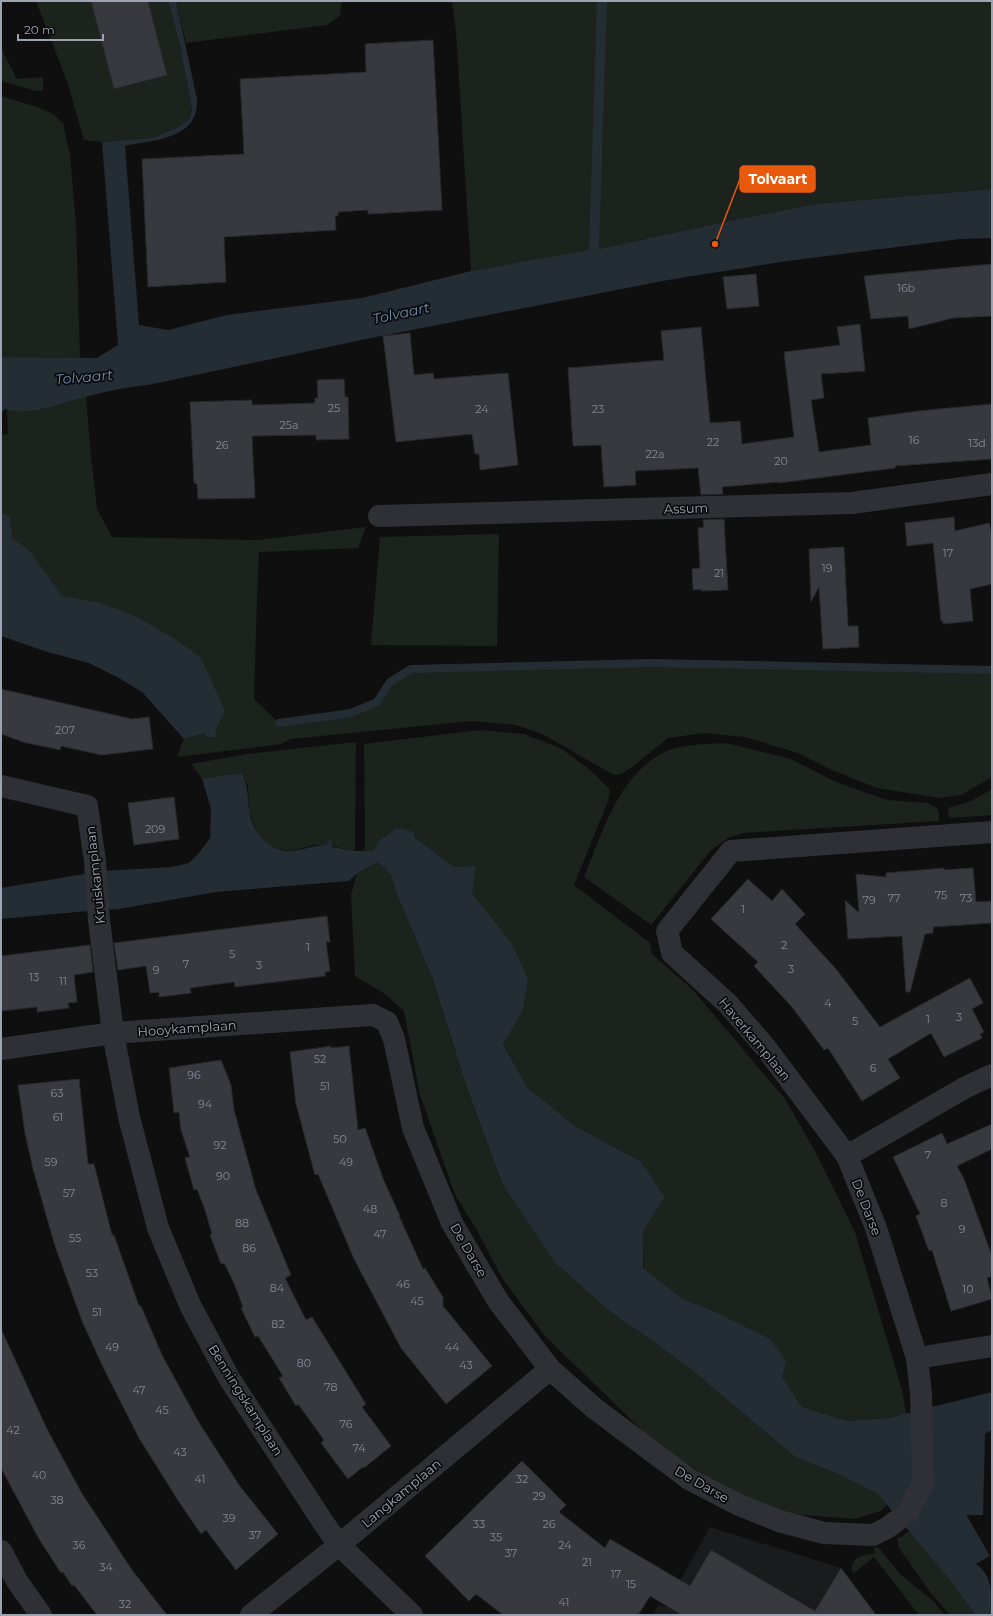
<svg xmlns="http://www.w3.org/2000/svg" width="993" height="1616" viewBox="0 0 993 1616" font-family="Montserrat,sans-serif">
<rect width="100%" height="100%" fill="#0f0f10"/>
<path fill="#1a1b1d" d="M710,1527l131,41 35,47h-223l6,-11 6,3z"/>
<g fill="#1b231c" fill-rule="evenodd">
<path d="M36,1h132l12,45 12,65 -3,9 -11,7 -26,11 -50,4 -18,-2 -17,-59z"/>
<path d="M176,1h166l-2,15 -13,9 -141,18z"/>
<path d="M452,1h540v188l-177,15 -96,19 -120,26 -128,22 -15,-240z"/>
<path d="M1,48l16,31 26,-2v14h-7l-32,-9 -3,-3z"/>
<path d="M1,96l36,11 16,7 10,9 7,32 6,69 4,134 -79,-1z"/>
<path d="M86,396l5,61 6,52 15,28 146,3 108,-13 -8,21 -99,4 -2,44 -3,103 25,24 72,-10 26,-11 13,-20 21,-13 240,-6 341,7v107l-31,18 -22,3 -62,-10 -45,-18 -34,-17 -53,-16 -41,-4 -36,5 -36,29 -11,7 -7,1 -72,-41 -26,-9 -46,-4 -179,18 -10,5 -104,13 7,-18 21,-6 11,3 -215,-164v-137l7,-1 -1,-24h31z"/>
<path d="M499,534l-2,112 -126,-1 9,-108z"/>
<path d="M480,730l44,4 38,15 33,25 15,16 -2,11 -34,84 76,58 2,11 40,35 93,110 30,52 40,81 47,158 6,34 -12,71 -15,16 -26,8 -67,-5 -59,-24 -50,-31 -31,-23 -103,-100 -43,-58 -24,-46 -23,-37 -35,-100 -16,-84 -19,-17 -30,-18 -4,-81 14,-51 -1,-100zM414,837l41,30 17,26 39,49 -8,102 24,43 48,39 65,35 4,112 62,43 92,84 4,7 45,14 41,-3 10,-3 -20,79 -38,-19 -46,-19 -107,-90 -80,-57 -52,-46 -52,-77 -37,-101 -33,-105 -37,-88 -5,-18z"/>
<path d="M356,742l-1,109 -28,-6h-12l-25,6 -19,-4 -13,-12 -9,-24 -1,-25 -6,-12 -19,1 -21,4 -11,-15 56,-10z"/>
<path d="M726,743l65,16 45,23 51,18 41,3 9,5 2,5v8l-196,12 -15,5 -17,12 -60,75 -67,-48c18,-43 34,-101 79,-124 17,-9 45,-9 63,-10z"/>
<path d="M992,789v26l-43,3 -1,-10 23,-7z"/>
<path d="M909,1531l44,53 22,31h-25l-20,-23 -32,-46 -1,-7 1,-2 2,1z"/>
<path d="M878,1547l22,27 33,27 12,14h-26l-45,-58 -20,16 -3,-4c4,-15 11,-13 24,-16l-1,-5z"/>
</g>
<g fill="#242c34">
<path d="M168,1h8l21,98c2,40 -42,41 -72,47l14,179 29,5 59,-15 135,-17 109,-27 118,-21 8,-249h10l-8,248 120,-26 96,-19 177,-15v49l-32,1 -173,22 -119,19 -302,59 -218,46c-21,2 -42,6 -63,12 -27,6 -51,20 -80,12l-4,4v-56l96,1 21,-13 -16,-203 50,-4 26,-11 11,-7 3,-9 -12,-65z"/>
<path d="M1,512l9,6 2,20 18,13 32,45 38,7 35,13 40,23 26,19 24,53 -10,20 2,6h-11l-1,-4 -21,6 -42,-47 -23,-14 -30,-15 -42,-11 -46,-16z"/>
<path d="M242,774c7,15 5,20 7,36 3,21 19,42 42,41 12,-1 23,-6 36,-6l2,-5 3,1v6l23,4h18l7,-11 17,-12 17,4v5l41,30 21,-1 -4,27 39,49 17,37 -6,33 -19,32 24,43 48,39 65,35 25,36 -22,34v37l40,31 30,12 57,28 16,21 -4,17 20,30 45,14 41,-3 104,-26v38l-6,3 -1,1 -2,81h-16v1l23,40 -14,8c17,12 16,31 16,51h-17l-22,-31 -75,-90 -38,-19 -46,-19 -107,-90 -80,-57 -52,-46 -52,-77 -37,-101 -33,-105 -37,-88 -5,-18 -14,-12 -21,12 -7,7 -133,11 -97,17 -42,3 -76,7v-31l101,-17 70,-4 17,-4 10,-10 11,-15 1,-29 -9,-30 21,-4z"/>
</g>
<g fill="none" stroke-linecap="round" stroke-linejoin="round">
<path stroke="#242c34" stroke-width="8" d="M279,723l72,-10 26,-11 13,-20 21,-13 240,-6 341,7"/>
</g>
<g fill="#38393e" stroke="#29282c">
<path d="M91,1h57l19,74 -53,14z"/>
<path d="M433,40l9,170 -74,4v-4l-30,2v4h-3l1,14 -112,7 2,45 -78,5 -6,-128 102,-5 -4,-75 126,-7 -1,-28z"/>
<path d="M992,264v52l-39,2 -44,11 -1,-13 -37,3 -7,-43z"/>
<path d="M756,274l3,32 -32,3 -4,-32z"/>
<path d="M860,324l5,47 -44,3 3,24 -13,2 8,52 52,-7 -3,-27 50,-7 74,-7v55l-97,7v2l-116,15v-1l-57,5 1,7 -22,1 -3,-27 -63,3 1,14 -32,2 -3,-42 -28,1 -5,-78 96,-8 -3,-29 40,-4 9,96 30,-2 2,23 52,-7 -10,-85 56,-7 -3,-18z"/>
<path d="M410,333l4,42 19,-2 1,6 74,-6 10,92 -38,5 -1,-16h-4l-3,-20 -76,8 -13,-106z"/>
<path d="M344,379l1,18h3l1,42 -33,1v-5l-64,1 3,62 -57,1 -1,-15 -3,-1 -4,-81 62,-2v5l63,-2v-5h3l-1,-18z"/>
<path d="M954,517l1,14 34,-8 3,13v48l-22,5 3,32 -30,3v-3h-2l-8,-78 -26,3 -2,-23z"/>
<path d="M724,519l4,71 -27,1v-2l-8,1 -1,-21 8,-1 -2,-40 6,-1 -1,-7z"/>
<path d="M844,547l4,79h10l1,21 -36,2 -4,-62 -8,15 -2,-53z"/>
<path d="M1,689l131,30 17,-2 4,32 -52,6 -40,-9 -1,4 -37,-8 -22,-8z"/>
<path d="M174,797l5,42 -45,6 -6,-42z"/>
<path d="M944,868v2l29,-2 3,34 16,-1v22l-59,4v6l-8,1 -15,58h-4l-4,-56 -54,3 -3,-39 14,13 -3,-39 30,3v-4z"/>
<path d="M748,879l24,22 10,-12 23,25 -10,10 41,45 44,58 90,-49 13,25 -11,6 12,23 -4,2 2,4 -38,19 -13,-24 -43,26 12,19 -38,23 -34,-53 -4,2 -32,-43 -38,-41 4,-4 -47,-43z"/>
<path d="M327,916l3,26h-4l4,29 -5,1v4l-90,11 -1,-5 -44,6 1,5 -32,4v-5l-9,1 -4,-27 -28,4 -4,-27z"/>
<path d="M90,945l3,27 -19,3 3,27 -9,1 1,5 -32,4v-5l-36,4v-55z"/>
<path d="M331,1046v2l18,-2 9,84 7,-2 19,53 16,35h-1l24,53 2,-1 18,29v9l49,60 -46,38 -45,-56 -47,-89 -36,-85 -3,1 -19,-71 -6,-52z"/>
<path d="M221,1060l10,25 3,25 22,80 35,85 -6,3 21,42 6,-3 54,87 -4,3 29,39 -27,22 -1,-1 -15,12 -27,-36 3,-3 -26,-36 -2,2 -17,-28 4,-2 -25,-40 -3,1 -14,-29 2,-1 -9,-24 -10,-20 -3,1 -11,-29 2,-1 -7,-24 -8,-21 -3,1 -9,-32 5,-1 -9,-27 -2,-18 -5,1 -5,-45z"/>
<path d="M79,1079l9,85h6l18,71h2l25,71h2l21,49 36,66 41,64 39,49 -42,36 -30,-40 -5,4 -22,-32 -40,-64 -35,-69 -22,-48 -27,-75 -22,-77 -8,-36 -7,-48z"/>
<path d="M992,1124v25l-35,17 7,13 28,77v20l-5,2 5,21 -41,12 -19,-61 -3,1 -13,-35 4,-2 -27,-57 49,-24 5,11z"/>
<path d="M1,1329l46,100 34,63 51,78 35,45h-70l-23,-30 -2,1 -9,-14 -2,1 -22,-34 -38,-71z"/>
<path d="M522,1461l44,44 -7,7 46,36 5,-9 80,47 21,-36 104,61 26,-43 35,47h-194l-32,-19 -12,19h-135l-27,-21 -7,7 -44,-45z"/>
</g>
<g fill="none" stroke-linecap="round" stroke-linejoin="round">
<g stroke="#2f3035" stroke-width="22">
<path d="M379,516l473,-13 140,-19"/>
<path d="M1,786l86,20 8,55 4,59 14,113 16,84 29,111 32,77 39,73 94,144 16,23 73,70"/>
<path d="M1,1049l112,-16 244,-17 16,-1 14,7 7,17 19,89 39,95 46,78 52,68 44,39 95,71 48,25 42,17 45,12 49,2 14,-7 20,-15 16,-29 -2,-90 -4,-36 -41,-130 -29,-72 -81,-108 -38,-44 -56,-51 -5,-22 64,-80 261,-19"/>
<path d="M847,1156l119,-69 26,-12"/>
<path d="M917,1358l75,-12"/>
<path d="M1,1551l16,30 24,34"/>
<path d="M251,1615l88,-70 211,-176"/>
</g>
</g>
<g text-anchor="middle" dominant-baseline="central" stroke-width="3.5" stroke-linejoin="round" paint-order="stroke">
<g font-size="11" fill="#848896">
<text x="906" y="288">16b</text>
<text x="334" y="408">25</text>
<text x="482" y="409">24</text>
<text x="598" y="409">23</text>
<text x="289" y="425">25a</text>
<text x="914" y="440">16</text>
<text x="713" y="442">22</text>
<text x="977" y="443">13d</text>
<text x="222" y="445">26</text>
<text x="655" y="454">22a</text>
<text x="781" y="461">20</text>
<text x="948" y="553">17</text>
<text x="827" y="568">19</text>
<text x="719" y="573">21</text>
<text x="65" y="730">207</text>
<text x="155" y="829">209</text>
<text x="941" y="895">75</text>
<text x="894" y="898">77</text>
<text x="966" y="898">73</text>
<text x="869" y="900">79</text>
<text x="743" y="909">1</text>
<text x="784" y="945">2</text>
<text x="308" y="947">1</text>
<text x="232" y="954">5</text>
<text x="186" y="964">7</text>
<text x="259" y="965">3</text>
<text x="791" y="969">3</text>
<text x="156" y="970">9</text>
<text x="34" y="977">13</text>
<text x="63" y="981">11</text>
<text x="828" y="1003">4</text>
<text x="959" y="1017">3</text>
<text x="928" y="1019">1</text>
<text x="855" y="1021">5</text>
<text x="320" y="1059">52</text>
<text x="873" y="1068">6</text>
<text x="194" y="1075">96</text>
<text x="325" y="1086">51</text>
<text x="57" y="1093">63</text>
<text x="205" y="1104">94</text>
<text x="58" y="1117">61</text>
<text x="340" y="1139">50</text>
<text x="220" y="1145">92</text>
<text x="928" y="1155">7</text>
<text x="51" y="1162">59</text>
<text x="346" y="1162">49</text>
<text x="223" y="1176">90</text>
<text x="69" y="1193">57</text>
<text x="944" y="1203">8</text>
<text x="370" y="1209">48</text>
<text x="242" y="1223">88</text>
<text x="962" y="1229">9</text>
<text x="380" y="1234">47</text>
<text x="75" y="1238">55</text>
<text x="249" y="1248">86</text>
<text x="92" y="1273">53</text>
<text x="403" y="1284">46</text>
<text x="277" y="1288">84</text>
<text x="968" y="1289">10</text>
<text x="417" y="1301">45</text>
<text x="97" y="1312">51</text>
<text x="278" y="1324">82</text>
<text x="112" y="1347">49</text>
<text x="452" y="1347">44</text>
<text x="304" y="1363">80</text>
<text x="466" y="1365">43</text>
<text x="331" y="1387">78</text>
<text x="139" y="1390">47</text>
<text x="162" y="1410">45</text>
<text x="346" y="1424">76</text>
<text x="13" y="1430">42</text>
<text x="359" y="1448">74</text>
<text x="180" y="1452">43</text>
<text x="39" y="1475">40</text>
<text x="200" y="1479">41</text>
<text x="522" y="1479">32</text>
<text x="539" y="1496">29</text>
<text x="57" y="1500">38</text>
<text x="229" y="1518">39</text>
<text x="479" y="1524">33</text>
<text x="549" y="1524">26</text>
<text x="255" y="1535">37</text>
<text x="496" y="1537">35</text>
<text x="79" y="1545">36</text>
<text x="565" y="1545">24</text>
<text x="511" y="1553">37</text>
<text x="587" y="1562">21</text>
<text x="106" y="1567">34</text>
<text x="616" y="1574">17</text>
<text x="631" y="1584">15</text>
<text x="564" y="1602">41</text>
<text x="125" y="1604">32</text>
</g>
<g font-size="13" fill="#9ea3b3" stroke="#0a0a0b">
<text transform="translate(686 508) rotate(-2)">Assum</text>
<text transform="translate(95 875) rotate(-96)">Kruiskamplaan</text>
<text transform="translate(187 1028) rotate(-4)">Hooykamplaan</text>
<text transform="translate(755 1039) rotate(50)">Haverkamplaan</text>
<text transform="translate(867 1207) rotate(69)">De Darse</text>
<text transform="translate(469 1250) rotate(60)">De Darse</text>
<text transform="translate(246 1400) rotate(58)">Benningskamplaan</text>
<text transform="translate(702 1484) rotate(30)">De Darse</text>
<text transform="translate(401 1493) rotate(-40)">Langkamplaan</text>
</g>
<g font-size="14" font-style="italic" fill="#718eb2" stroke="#0a0a0b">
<text transform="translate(401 313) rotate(-12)">Tolvaart</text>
<text transform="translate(84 377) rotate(-5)">Tolvaart</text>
</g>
</g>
<path fill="none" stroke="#e8590c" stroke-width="1.5" d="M715 244L740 179"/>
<circle fill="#e8590c" stroke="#0a0a0b" stroke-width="1.5" cx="715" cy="244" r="4"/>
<rect fill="#e8590c" stroke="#e8590c" stroke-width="1.5" x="740" y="166" width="75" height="26" rx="4"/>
<g font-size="14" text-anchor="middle" font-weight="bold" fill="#fff">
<text x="778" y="184">Tolvaart</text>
</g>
<rect width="993" height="1616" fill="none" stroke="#9ea3b3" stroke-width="4"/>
<path d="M18 34v6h85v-6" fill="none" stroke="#9ea3b3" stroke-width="2"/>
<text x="24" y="34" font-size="12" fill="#9ea3b3" stroke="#0a0a0b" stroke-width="3" paint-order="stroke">20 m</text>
</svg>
